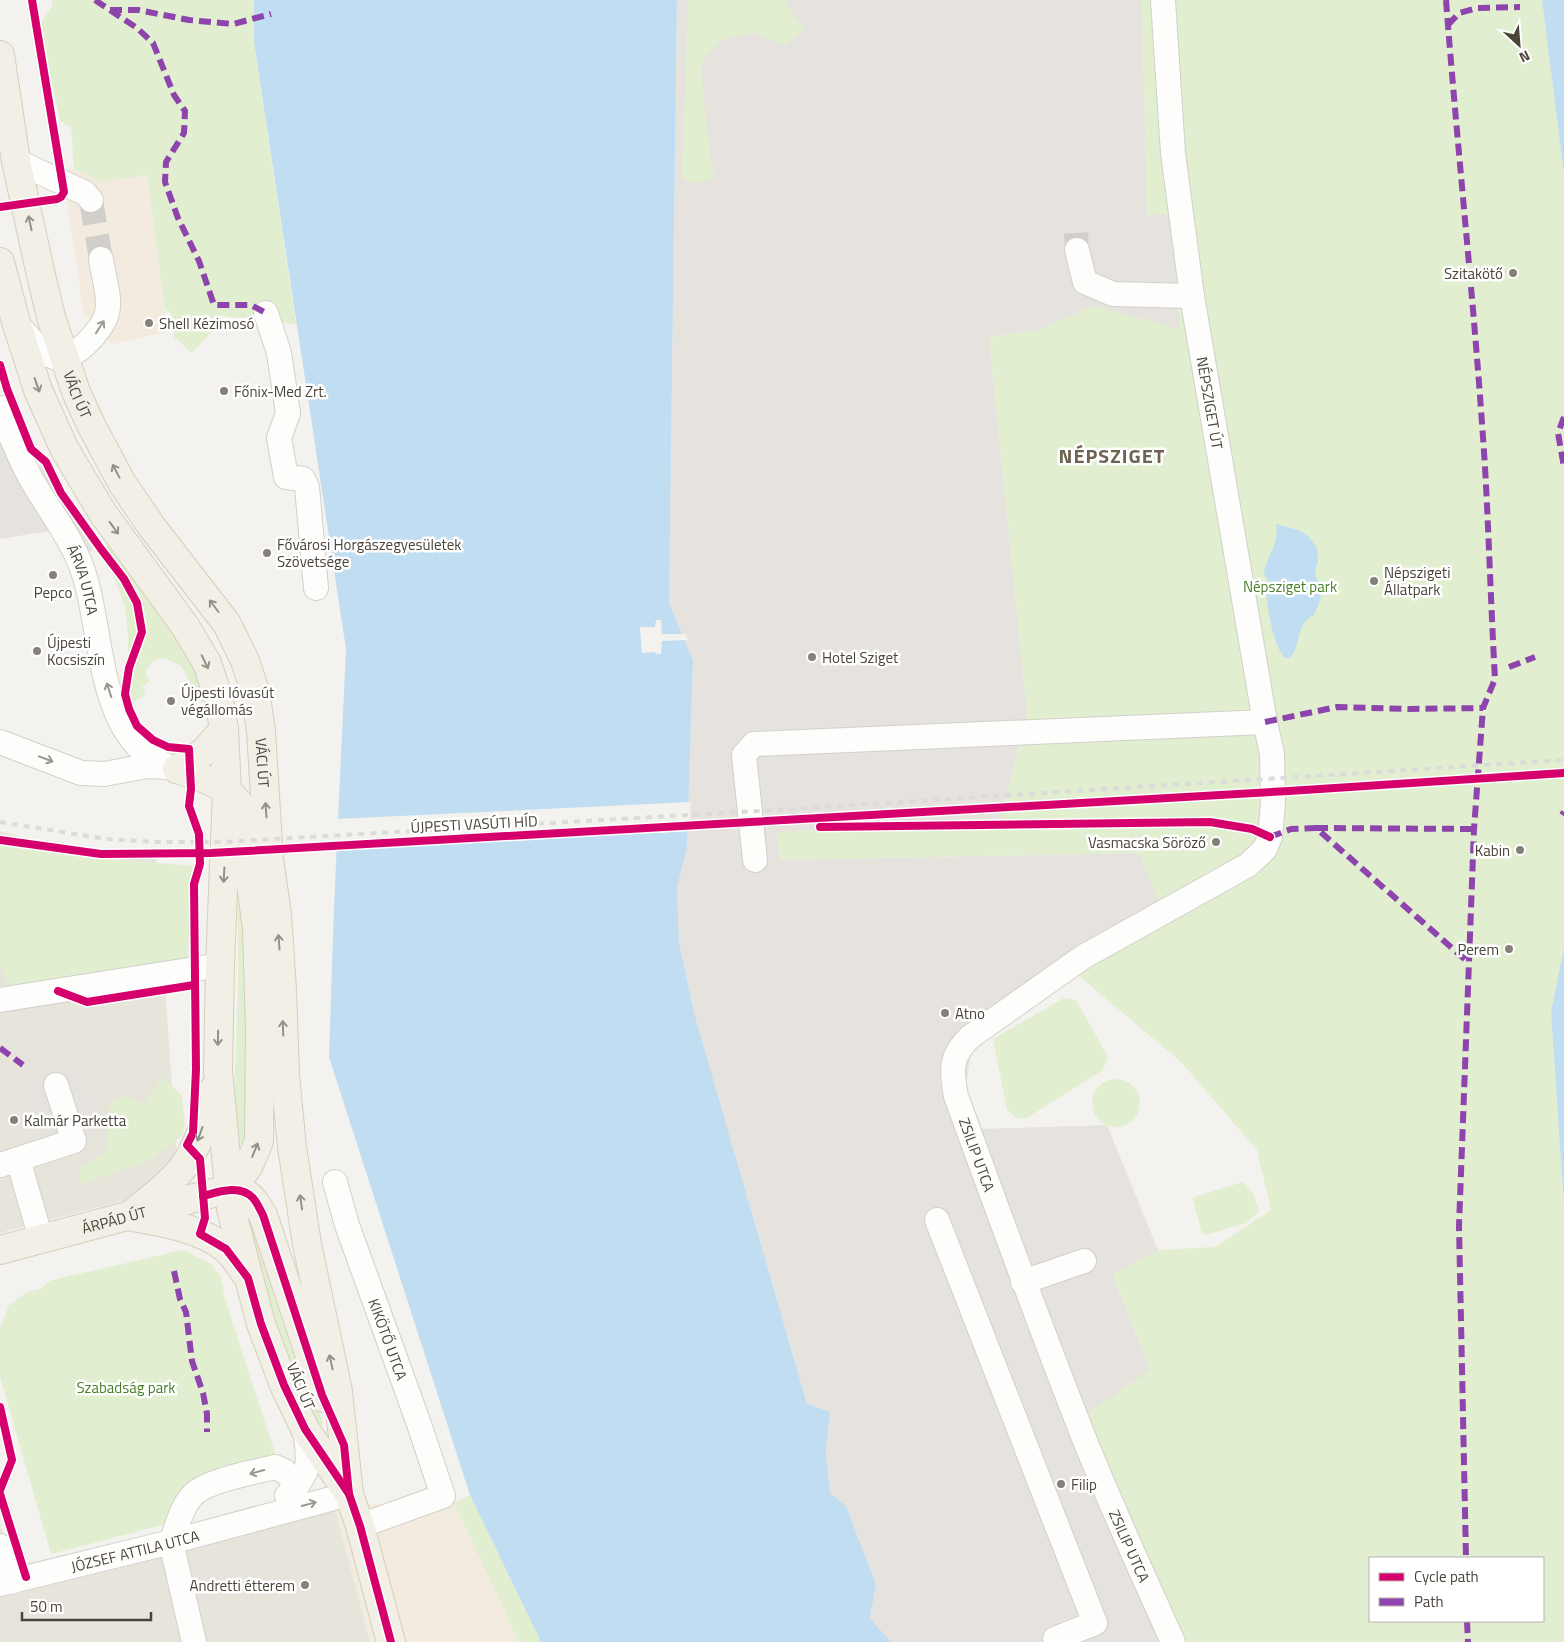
<svg xmlns="http://www.w3.org/2000/svg" width="1564" height="1642" viewBox="0 0 1564 1642" font-family="'Titillium Web',sans-serif">
<rect width="100%" height="100%" fill="#f4f2ee"/>
<g fill="#e7e4dc">
<path d="M0,831l21,6 81,15 54,6 23,328 -179,47z"/>
<path d="M334,1505l36,137h-370v-118l19,63z"/>
</g>
<g fill="#f3ebdf">
<path d="M74,169l28,13 45,-8 20,158 -56,12 -27,-30 -22,-143z"/>
<path d="M454,1503l65,139h-149l-36,-137z"/>
</g>
<path fill="#e6e2de" d="M677,0h465l5,214h25l8,116 -87,-24 -54,24 -50,7 38,376 -26,106 -224,13 3,28 359,-7 28,65 -162,104 -34,30 -5,36 15,41 126,-4 51,125 -45,25 37,95 23,272h-282l-21,-24 6,-34 -30,-78 -16,-13 -4,-42 4,-39 -23,-8 -112,-388 -16,-73 -2,-55 10,-40 6,-188 -24,-57z"/>
<g fill="#e1eecf" fill-rule="evenodd">
<path d="M52,0h202v43l42,281 -82,-9 4,10 -26,28 -18,-16 -4,-26h-5l-18,-136 -45,7 -28,-13 -3,-42 -11,-6 -20,-97 13,-19z"/>
<path d="M688,0h99l-1,4 19,26 -21,15 -32,-12 -30,7 -21,23 5,59 8,56 -15,5 -17,-4z"/>
<path d="M1142,0h400l22,174v773l-13,65 13,194v436h-391l-88,-227 65,-45 -37,-96 45,-24 57,-3 56,-37 -14,-60 -75,-87 -104,-88 89,-57 -28,-65 -359,7 -3,-28 224,-13 26,-106 -38,-376 50,-7 54,-24 87,23 -8,-115 -25,1zM1370,1558h173v63h-173z"/>
<path d="M115,541l85,125 8,48 -27,-48 -16,-8 -11,2 -9,11 4,10 -7,6 4,7 -14,9 -2,-11 2,-20 -4,-22v-15l-3,-29 -22,-58z"/>
<path d="M0,845l85,12 111,9 -5,18 -3,75 -179,30 -9,-25z"/>
<path d="M238,882l14,90 -6,171 -7,1 -5,-36 4,-126z"/>
<path d="M1064,998l12,2 32,57 -5,13 -78,49 -10,-2 -8,-7 -14,-71z"/>
<path d="M162,1075l20,21 3,29 -3,11 -30,24 -72,24 -1,-15 30,-20 -3,-34 7,-14 12,-5 18,7 15,-19z"/>
<circle cx="1116" cy="1103" r="24"/>
<path d="M1243,1182l10,11 6,18 -13,12 -40,12 -5,-4 -8,-32 4,-3z"/>
<path d="M253,1219l70,204 -2,3 -4,-1 -34,-77 -27,-87 -10,-40z"/>
<path d="M183,1250l30,15 3,7 3,2 5,15 -2,1 54,166 -93,32 -13,35 -119,31 -51,-178v-48l9,-23 18,-13 13,-3 12,-9z"/>
<path d="M470,1495l71,147h-22l-65,-139z"/>
</g>
<g fill="#e6e3df">
<path d="M0,435l38,78 11,18 -49,8z"/>
<path d="M41,465l52,85 -6,4 -51,-85z"/>
<path d="M83,1069l22,64 -105,35 41,-24 -19,-56z"/>
</g>
<g fill="#c0ddf1">
<path d="M254,0h423l-8,603 24,57 -6,188 -10,40 2,55 16,73 112,388 23,8 -4,39 4,42 16,13 30,78 -6,34 21,24h-350l-71,-147 -141,-438 5,-150 12,-258 -92,-607z"/>
<path d="M1542,0h22v174z"/>
<path d="M1276,524l22,6 10,6 9,12 1,12 -3,12 6,26 -7,17c-19,9 -12,30 -24,43h-5c-14,-16 -17,-52 -20,-73l4,-5 -5,-5c1,-20 16,-28 12,-51z"/>
<path d="M1564,947v259l-13,-194z"/>
</g>
<g fill="#f4f2ee">
<path d="M656,620h5l1,14h23l3,6 -26,1 -1,13h-4l-3,-2 -12,1 -2,-26h15z"/>
<path d="M691,802l-1,29 -356,19 2,-31z"/>
</g>
<g fill="none" stroke-linecap="round" stroke-linejoin="round">
<g stroke="#d2cfca" stroke-width="24" stroke-dasharray="24 12" stroke-linecap="butt">
<path d="M91,200l10,59"/>
<path d="M1076,233l1,17"/>
</g>
<defs>
<g id="minor">
<path id="s1" d="M1163,0l10,153 19,143 73,426 7,32 1,49 -3,34 -5,12 -17,16 -165,92 -113,80c-20,19 -19,33 -14,59 41,113 82,225 126,337 28,71 60,140 91,209"/>
<path d="M16,161l69,32 6,7"/>
<path d="M1077,250l8,32 28,12 79,2"/>
<path d="M266,313l13,40 9,60 -9,25 7,39 17,2 4,8 9,101"/>
<path d="M17,324c10,10 20,26 34,32 19,10 52,-25 56,-43 4,-16 -4,-37 -6,-54"/>
<path id="s2" d="M0,408c10,27 20,52 34,76 16,27 35,51 46,79 26,64 12,184 97,206"/>
<path d="M0,742l81,31 23,1 43,-8 20,1"/>
<path d="M755,860l-11,-105 10,-11 511,-22"/>
<path d="M0,1000l220,-35"/>
<path d="M18,1159l23,80"/>
<path d="M0,1165l74,-24 -18,-56"/>
<path id="s3" d="M335,1182l12,43 72,199 24,72 -83,30"/>
<path d="M937,1220l158,403 -40,16 1,3"/>
<path d="M1023,1282l61,-21"/>
<path d="M287,1496c26,-26 22,-33 18,-67"/>
<path d="M171,1542c6,-15 10,-34 21,-46 11,-15 63,-24 83,-29l9,4 14,14"/>
<path d="M171,1542l23,100"/>
<path d="M0,1546l11,36"/>
<path id="s4" d="M0,1584l171,-42 178,-48"/>
</g>
<g id="major">
<path id="s5" d="M0,55l16,106 24,110 11,46 25,75 15,33 31,58 30,44 75,97 18,37 10,30 6,40 8,128 8,55 5,76 3,85 7,72 15,97 31,147 11,103 11,32 31,116"/>
<path d="M0,262l16,60 22,68 26,58 38,64 83,114 22,37 12,37 5,29 3,63 -7,173 -2,106 13,138 30,115 23,61 21,44 42,62"/>
<path d="M177,769c26,8 60,19 68,48l3,45 9,66 3,99 -1,114 -10,24 -9,13 -12,11"/>
<path d="M177,769l27,-17 20,-23"/>
<path d="M134,1212c16,-13 34,-26 47,-42 18,-23 26,-53 32,-80"/>
<path d="M133,1217c31,6 67,11 92,31 8,7 14,16 20,25"/>
<path id="s6" d="M0,1250l228,-61c23,4 23,7 35,26l61,183"/>
</g>
</defs>
<use href="#minor" stroke="#d2d0cb" stroke-width="26"/>
<use href="#major" stroke="#d6cebb" stroke-width="30"/>
<use href="#minor" stroke="#fdfdfc" stroke-width="24"/>
<use href="#major" stroke="#f2efe6" stroke-width="28"/>
<path stroke="#dbdbda" stroke-width="4" stroke-dasharray="6 6" stroke-linecap="butt" d="M0,822l106,17 50,3h66l570,-33 772,-49"/>
<g stroke="#8e44ad" stroke-width="6" stroke-dasharray="12 6" stroke-linecap="butt">
<path d="M95,0l42,28 16,15 21,52 11,16 -1,22 -18,29 -1,20 13,36 21,43 15,44h37l15,8"/>
<path d="M1446,0c12,156 29,311 39,467 4,71 6,141 10,212l-12,29 -9,121 -15,397 7,332"/>
<path d="M110,10h28l51,10 44,4 38,-10"/>
<path d="M1448,25l11,-12 18,-5 43,-1"/>
<path d="M1564,417l-6,16 6,34"/>
<path d="M1509,667l26,-10"/>
<path d="M1265,722l72,-15 73,2 73,-1"/>
<path d="M1562,815l2,-3"/>
<path d="M1316,828l158,1"/>
<path d="M1270,837l21,-8 25,-1 153,135"/>
<path d="M0,1048l23,17"/>
<path d="M174,1271l6,28 6,13 6,49 11,32 4,21v18"/>
<path d="M1467,1621l1,21"/>
</g>
<defs>
<g id="cycleway">
<path d="M0,207l57,-8 4,-2 3,-5 -32,-192"/>
<path d="M0,365l7,24 24,60 15,13 15,31 40,56 23,30 13,24 5,29 -13,36 -4,26 4,15 8,17 16,14 15,7 21,2 2,40 -2,17 10,28 1,30 -6,20 2,185 -3,64 -6,12 13,14 5,59 -5,16 26,15 22,29 13,46 23,61 21,44 44,65"/>
<path d="M820,827l390,-5 42,7 18,8"/>
<path d="M0,840l101,14 110,-1 1078,-62 275,-18"/>
<path d="M58,991l29,11 107,-17"/>
<path d="M203,1196c15,-4 37,-12 50,2 4,4 7,12 10,17l59,180 22,50 5,49 11,32 31,116"/>
<path d="M0,1407l12,53 -12,30"/>
<path d="M0,1494l26,83"/>
</g>
</defs>
<use href="#cycleway" stroke="#fff" stroke-width="11"/>
<use href="#cycleway" stroke="#d6006c" stroke-width="8"/>
</g>
<defs><path id="oneway-shaft" d="M-6 0H5M1.5-3L5.5 0L1.5 3" fill="none" stroke-width="1.6" stroke-linecap="round" stroke-linejoin="round" transform="scale(1.25)"/></defs>
<g stroke="#969187">
<use href="#oneway-shaft" transform="translate(30 223) rotate(-102)"/>
<use href="#oneway-shaft" transform="translate(37 385) rotate(71)"/>
<use href="#oneway-shaft" transform="translate(116 471) rotate(-118)"/>
<use href="#oneway-shaft" transform="translate(114 528) rotate(54)"/>
<use href="#oneway-shaft" transform="translate(214 606) rotate(-127)"/>
<use href="#oneway-shaft" transform="translate(205 662) rotate(64)"/>
<use href="#oneway-shaft" transform="translate(266 810) rotate(-94)"/>
<use href="#oneway-shaft" transform="translate(224 875) rotate(93)"/>
<use href="#oneway-shaft" transform="translate(279 942) rotate(-94)"/>
<use href="#oneway-shaft" transform="translate(283 1028) rotate(-92)"/>
<use href="#oneway-shaft" transform="translate(218 1038) rotate(91)"/>
<use href="#oneway-shaft" transform="translate(200 1134) rotate(110)"/>
<use href="#oneway-shaft" transform="translate(255 1150) rotate(-68)"/>
<use href="#oneway-shaft" transform="translate(301 1202) rotate(-98)"/>
<use href="#oneway-shaft" transform="translate(331 1362) rotate(-102)"/>
</g>
<g stroke="#9b9791">
<use href="#oneway-shaft" transform="translate(100 327) rotate(-57)"/>
<use href="#oneway-shaft" transform="translate(109 690) rotate(-108)"/>
<use href="#oneway-shaft" transform="translate(46 759) rotate(21)"/>
<use href="#oneway-shaft" transform="translate(257 1472) rotate(165)"/>
<use href="#oneway-shaft" transform="translate(309 1504) rotate(-15)"/>
</g>
<g fill="#868178" stroke="#fff" stroke-width="2">
<circle cx="1513" cy="273" r="5"/>
<circle cx="149" cy="323" r="5"/>
<circle cx="224" cy="391" r="5"/>
<circle cx="267" cy="553" r="5"/>
<circle cx="53" cy="575" r="5"/>
<circle cx="1374" cy="581" r="5"/>
<circle cx="37" cy="651" r="5"/>
<circle cx="812" cy="657" r="5"/>
<circle cx="171" cy="701" r="5"/>
<circle cx="1216" cy="842" r="5"/>
<circle cx="1520" cy="850" r="5"/>
<circle cx="1509" cy="949" r="5"/>
<circle cx="945" cy="1013" r="5"/>
<circle cx="14" cy="1120" r="5"/>
<circle cx="1061" cy="1484" r="5"/>
<circle cx="305" cy="1585" r="5"/>
</g>
<g text-anchor="middle" dominant-baseline="central" stroke-width="5" stroke-linejoin="round" paint-order="stroke">
<g font-size="15" fill="#4b4439" stroke="#fff" text-anchor="start">
<text x="1503" y="273" text-anchor="end">Szitakötő</text>
<text x="159" y="323">Shell Kézimosó</text>
<text x="234" y="391">Főnix-Med Zrt.</text>
<text x="277" y="544">Fővárosi Horgászegyesületek<tspan x="277" dy="17">Szövetsége</tspan></text>
<text x="1384" y="572">Népszigeti<tspan x="1384" dy="17">Állatpark</tspan></text>
<text x="53" y="592" text-anchor="middle">Pepco</text>
<text x="47" y="642">Újpesti<tspan x="47" dy="17">Kocsiszín</tspan></text>
<text x="822" y="657">Hotel Sziget</text>
<text x="181" y="692">Újpesti lóvasút<tspan x="181" dy="17">végállomás</tspan></text>
<text x="1206" y="842" text-anchor="end">Vasmacska Söröző</text>
<text x="1510" y="850" text-anchor="end">Kabin</text>
<text x="1499" y="949" text-anchor="end">Perem</text>
<text x="955" y="1013">Atno</text>
<text x="24" y="1120">Kalmár Parketta</text>
<text x="1071" y="1484">Filip</text>
<text x="295" y="1585" text-anchor="end">Andretti étterem</text>
</g>
<g font-size="15" fill="#4b4439" stroke="#fff">
<text stroke="none"><textPath href="#s5" startOffset="349">VÁCI ÚT</textPath></text>
<text stroke="none"><textPath href="#s1" startOffset="406">NÉPSZIGET ÚT</textPath></text>
<text stroke="none"><textPath href="#s2" startOffset="192">ÁRVA UTCA</textPath></text>
<text stroke="none"><textPath href="#s5" startOffset="769">VÁCI ÚT</textPath></text>
<text transform="translate(474 824) rotate(-3)">ÚJPESTI VASÚTI HÍD</text>
<text stroke="none"><textPath href="#s1" startOffset="1336">ZSILIP UTCA</textPath></text>
<text stroke="none"><textPath href="#s6" startOffset="118">ÁRPÁD ÚT</textPath></text>
<text stroke="none"><textPath href="#s3" startOffset="166">KIKÖTŐ UTCA</textPath></text>
<text transform="translate(301 1386) rotate(67)">VÁCI ÚT</text>
<text stroke="none"><textPath href="#s1" startOffset="1756">ZSILIP UTCA</textPath></text>
<text stroke="none"><textPath href="#s4" startOffset="139">JÓZSEF ATTILA UTCA</textPath></text>
</g>
<g font-size="15" fill="#4a7f2a" stroke="#fff">
<text x="1290" y="586">Népsziget park</text>
<text x="126" y="1387">Szabadság park</text>
</g>
<g font-size="20" font-weight="bold" letter-spacing="1" fill="#6e6250" stroke="#fff">
<text x="1112" y="455">NÉPSZIGET</text>
</g>
</g>
<rect x="1369" y="1557" width="175" height="65" fill="#ffffff" stroke="#b7b4b0"/>
<rect x="1379" y="1573" width="25" height="8" fill="#d6006c" stroke="#b7b4b0"/>
<text x="1414" y="1582" font-size="15" fill="#4b4439">Cycle path</text>
<rect x="1379" y="1598" width="25" height="8" fill="#8e44ad" stroke="#b7b4b0"/>
<text x="1414" y="1607" font-size="15" fill="#4b4439">Path</text>
<g transform="translate(1519 45) rotate(154)" stroke="#ffffff" stroke-width="4" paint-order="stroke">
<path d="M0-4L9 19L0 12L-9 19Z" fill="#4b4439"/>
<text y="-8" font-size="14" font-weight="bold" text-anchor="middle" fill="#4b4439">N</text>
</g>
<path d="M22 1612v8h129v-8" fill="none" stroke="#4b4439" stroke-width="2.5"/>
<text x="30" y="1612" font-size="15" fill="#4b4439" stroke="#ffffff" stroke-width="4" paint-order="stroke">50 m</text>
</svg>
